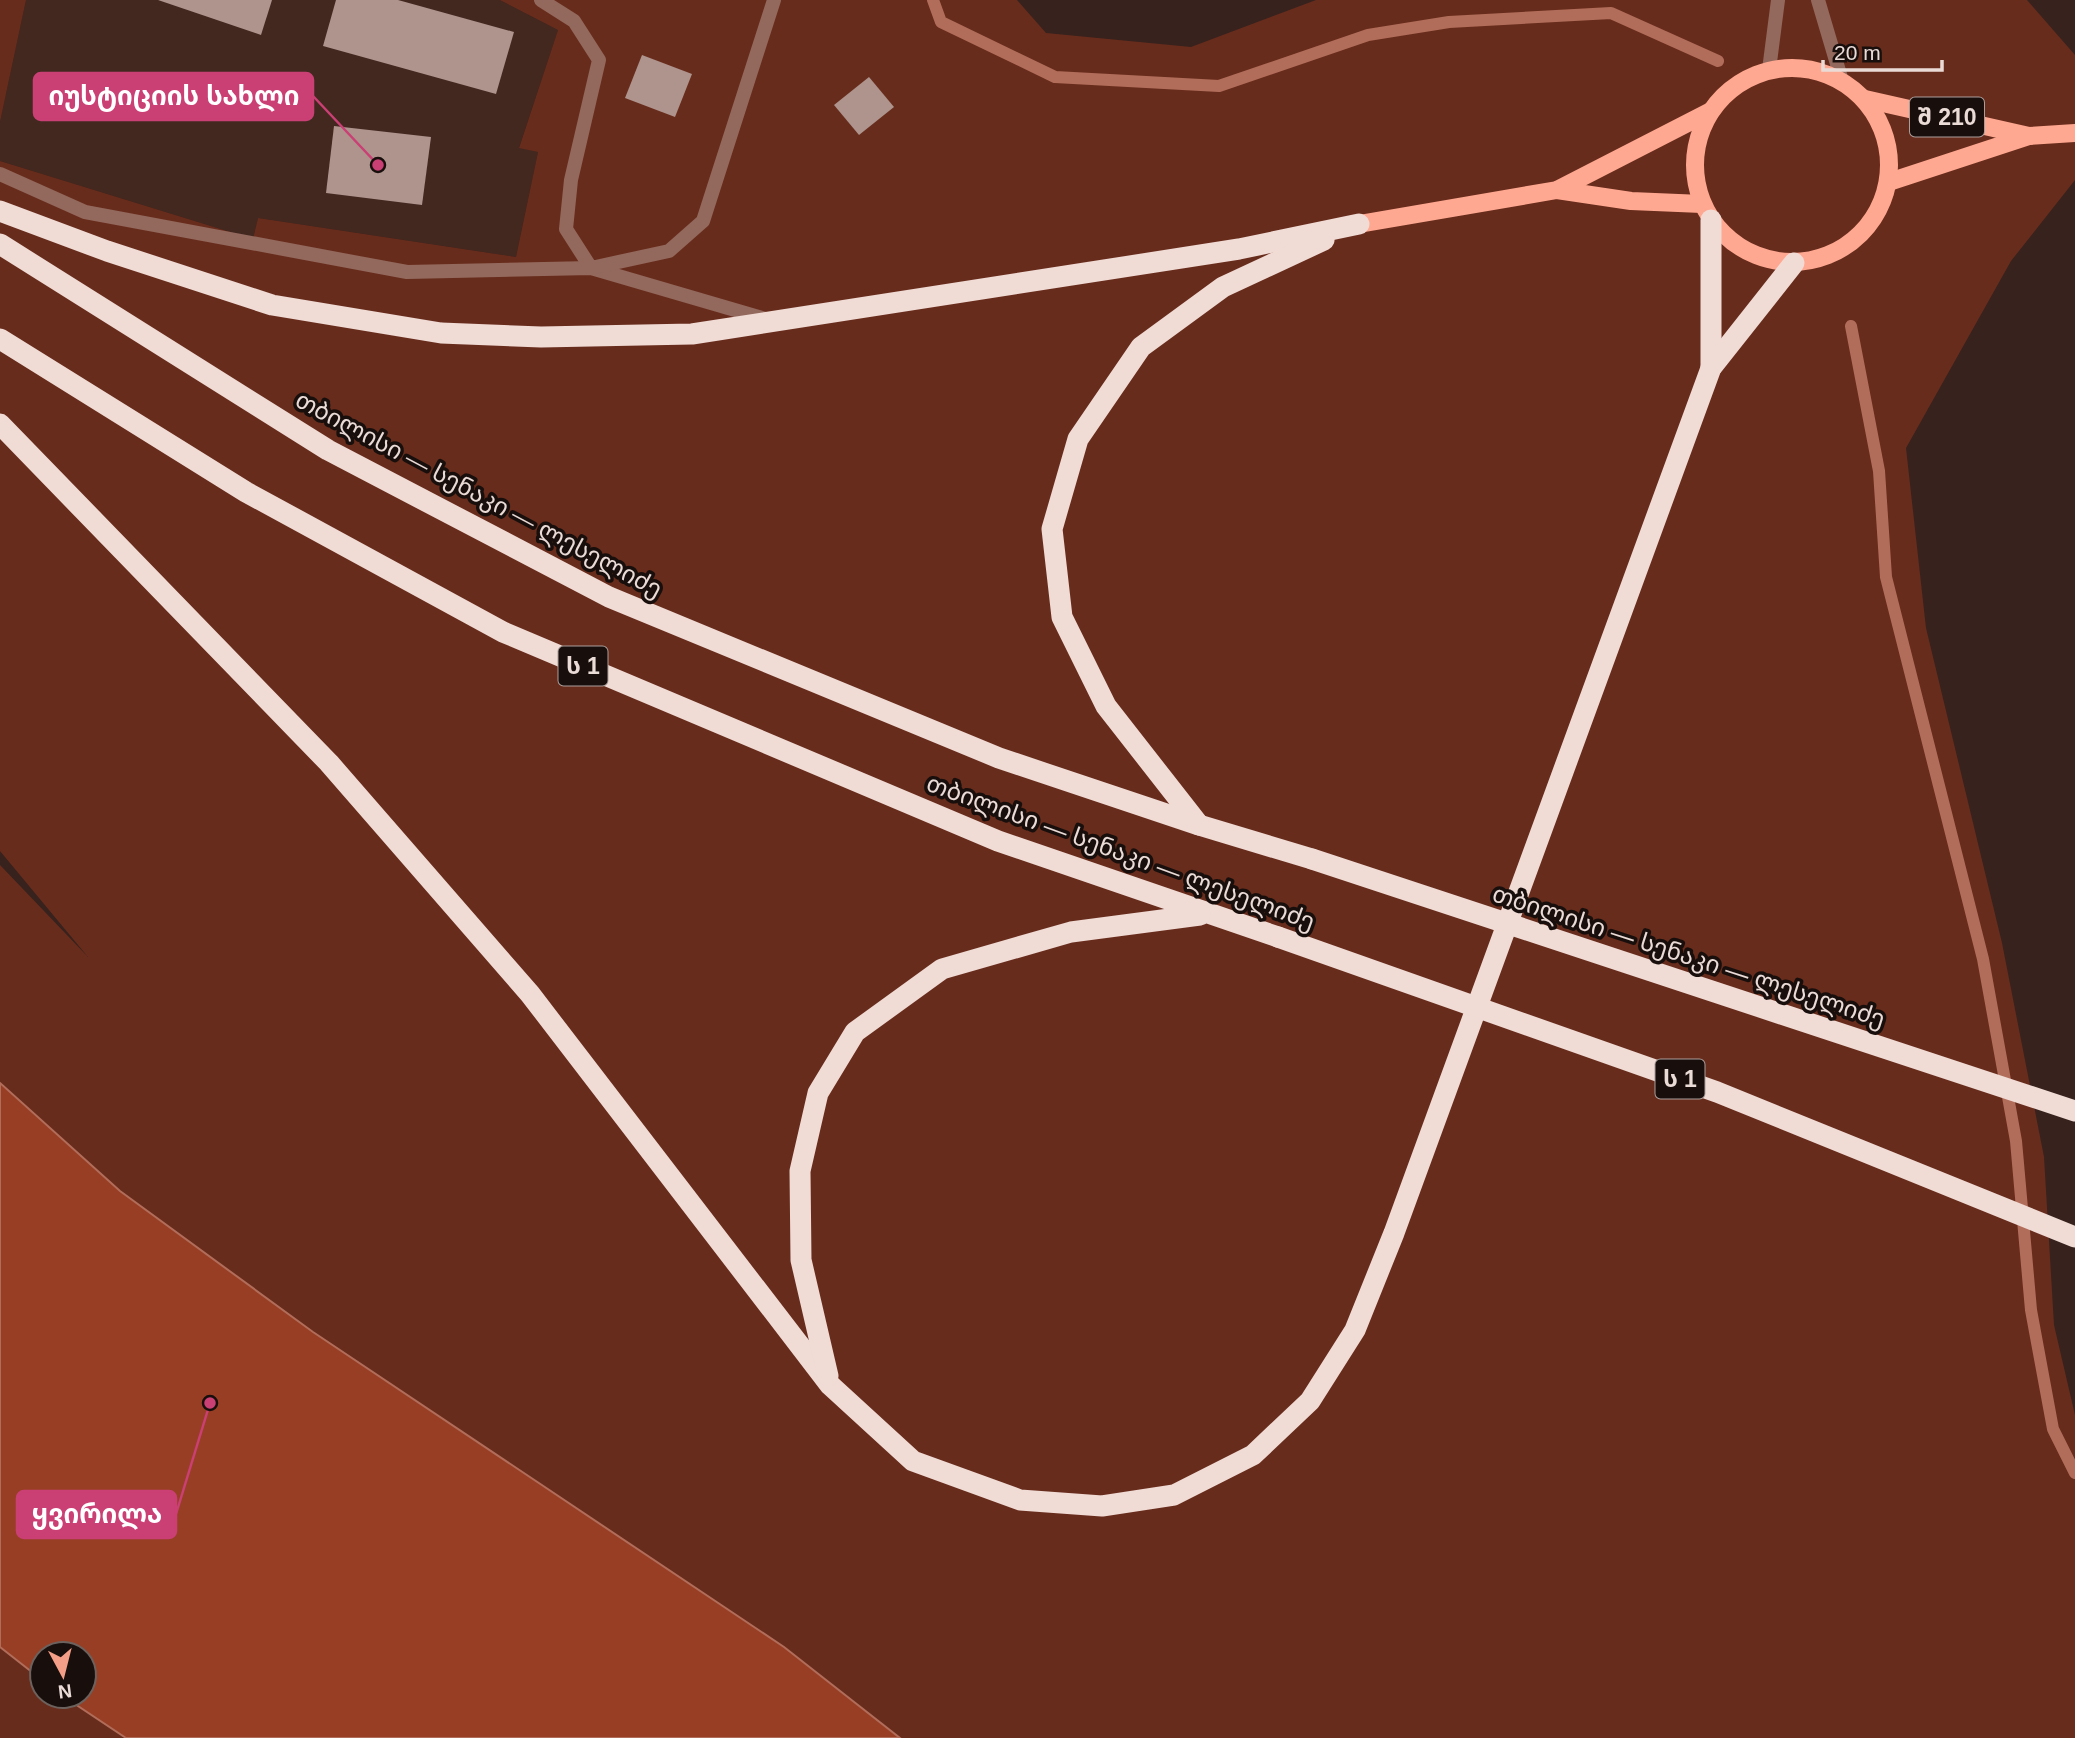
<svg xmlns="http://www.w3.org/2000/svg" width="2075" height="1738" viewBox="0 0 2075 1738" font-family="Helvetica,'Noto Sans Georgian',sans-serif">
<rect width="100%" height="100%" fill="#37221d"/>
<path fill="#432820" d="M26,0h474l58,30 -39,117 19,5 -22,105 -258,-39 -5,21 -253,-78v-39z"/>
<g fill="#682c1c">
<path d="M0,0h26l-26,122z"/>
<path d="M500,0h517l29,33 145,14 125,-47h711l48,55v125l-64,81 -105,187 20,180 76,315 42,214 10,168 21,90v323h-1175l-116,-91 -471,-315 -193,-141 -120,-108v-218l88,92 -88,-106v-690l253,78 5,-21 258,39 22,-105 -19,-4 39,-118z"/>
<path d="M0,1647l42,33v16h21l63,42h-126z"/>
</g>
<path fill="#983e25" stroke="#b16d5a" stroke-width="2" d="M0,1083l120,108 193,141 471,315 116,91h-774l-63,-42h21v-42h-42v26l-42,-33z"/>
<g fill="none" stroke-linecap="round" stroke-linejoin="round">
<g stroke="#b16d5a" stroke-width="12">
<path d="M933,0l8,22 114,55 164,9 149,-51 81,-13 162,-9 107,48"/>
<path d="M1851,326l28,145 7,106 97,382 33,182 15,169 22,119 22,44"/>
</g>
</g>
<g fill="#ae948d">
<path d="M158,0h114l-11,35z"/>
<path d="M336,0h62l116,32 -18,62 -173,-48z"/>
<path d="M642,55l50,19 -17,43 -50,-19z"/>
<path d="M869,77l25,30 -35,28 -25,-30z"/>
<path d="M334,126l97,11 -9,68 -96,-12z"/>
</g>
<g fill="none" stroke-linecap="round" stroke-linejoin="round">
<path stroke="#93695d" stroke-width="14" d="M0,174l85,38 322,60 184,-4 178,52"/>
<g stroke="#93695d" stroke-width="14">
<path d="M541,0l33,21 25,39 -28,120 -5,49 25,39 78,-17 34,-30 71,-221"/>
<path d="M1818,0l24,81"/>
<path d="M1769,70l9,-70"/>
</g>
<g stroke="#ffa891" stroke-width="18">
<circle cx="1792" cy="165" r="97"/>
<path d="M1865,99l164,37"/>
<path d="M1889,182l140,-46 46,-3"/>
<path d="M1557,190l74,11 71,3"/>
<path d="M1359,224l198,-34 154,-79"/>
</g>
<g stroke="#f0dbd5" stroke-width="21">
<path d="M0,211l107,40 165,54 169,28 100,4 151,-3 547,-85 120,-25"/>
<path d="M0,244l328,206 281,147 390,161 200,67 113,34"/>
<path d="M0,339l246,153 257,140 495,209 280,96"/>
<path d="M1711,368v-148"/>
<path d="M0,424l329,339 201,231 300,391 83,76 107,39 82,6 72,-11 79,-40 57,-54 45,-71 39,-97 317,-865 83,-105"/>
<path d="M1199,825l-93,-119 -44,-89 -10,-88 26,-90 63,-92 82,-60 101,-47"/>
<path d="M828,1376l-27,-116 -1,-89 18,-78 37,-61 87,-63 129,-37 129,-17"/>
</g>
<g stroke="#f0dbd5" stroke-width="21">
<path d="M1312,859l763,252"/>
<path d="M1278,937l439,155 358,145"/>
</g>
</g>
<g text-anchor="middle" dominant-baseline="central" stroke-width="7" stroke-linejoin="round" paint-order="stroke">
<g fill="#180f0c" stroke="#ab9e9a" stroke-width="2">
<rect x="1910" y="97.5" width="74" height="39" rx="5"/>
<rect x="558.5" y="646.5" width="49" height="39" rx="5"/>
<rect x="1655.5" y="1059.5" width="49" height="39" rx="5"/>
</g>
<g font-size="23" font-weight="bold" fill="#eadbd7">
<text x="1947" y="117">შ 210</text>
<text x="583" y="666">ს 1</text>
<text x="1680" y="1079">ს 1</text>
</g>
<g font-size="24" fill="#eadbd7" stroke="#180f0c">
<text transform="translate(479 494) rotate(28)">თბილისი — სენაკი — ლესელიძე</text>
<text transform="translate(1121 852) rotate(20)">თბილისი — სენაკი — ლესელიძე</text>
<text transform="translate(1689 956) rotate(18)">თბილისი — სენაკი — ლესელიძე</text>
</g>
</g>
<path fill="none" stroke="#ca3f74" stroke-width="2.5" d="M378 165L313 96M210 1403L176 1514"/>
<g fill="#ca3f74" stroke="#180f0c" stroke-width="2.5">
<circle cx="378" cy="165" r="7"/>
<circle cx="210" cy="1403" r="7"/>
</g>
<g fill="#ca3f74" stroke="#ca3f74" stroke-width="2.5">
<rect x="34" y="73" width="279" height="47" rx="7"/>
<rect x="17" y="1491" width="159" height="47" rx="7"/>
</g>
<g font-size="26" text-anchor="middle" font-weight="bold" fill="#fff">
<text x="174" y="105">იუსტიციის სახლი</text>
<text x="97" y="1523">ყვირილა</text>
</g>
<g transform="translate(63 1675) rotate(173)"><circle r="33" fill="#180f0c" stroke="#6c615d" stroke-width="2"/>
<path d="M0-5L12 26L0 18L-12 26Z" fill="#f49e87"/>
<text y="-10" font-size="19" font-weight="bold" text-anchor="middle" fill="#eadbd7">N</text>
</g>
<path d="M1823 60v10h119v-10" fill="none" stroke="#eadbd7" stroke-width="3.5"/>
<text x="1834" y="60" font-size="21" fill="#eadbd7" stroke="#180f0c" stroke-width="5" paint-order="stroke">20 m</text>
</svg>
